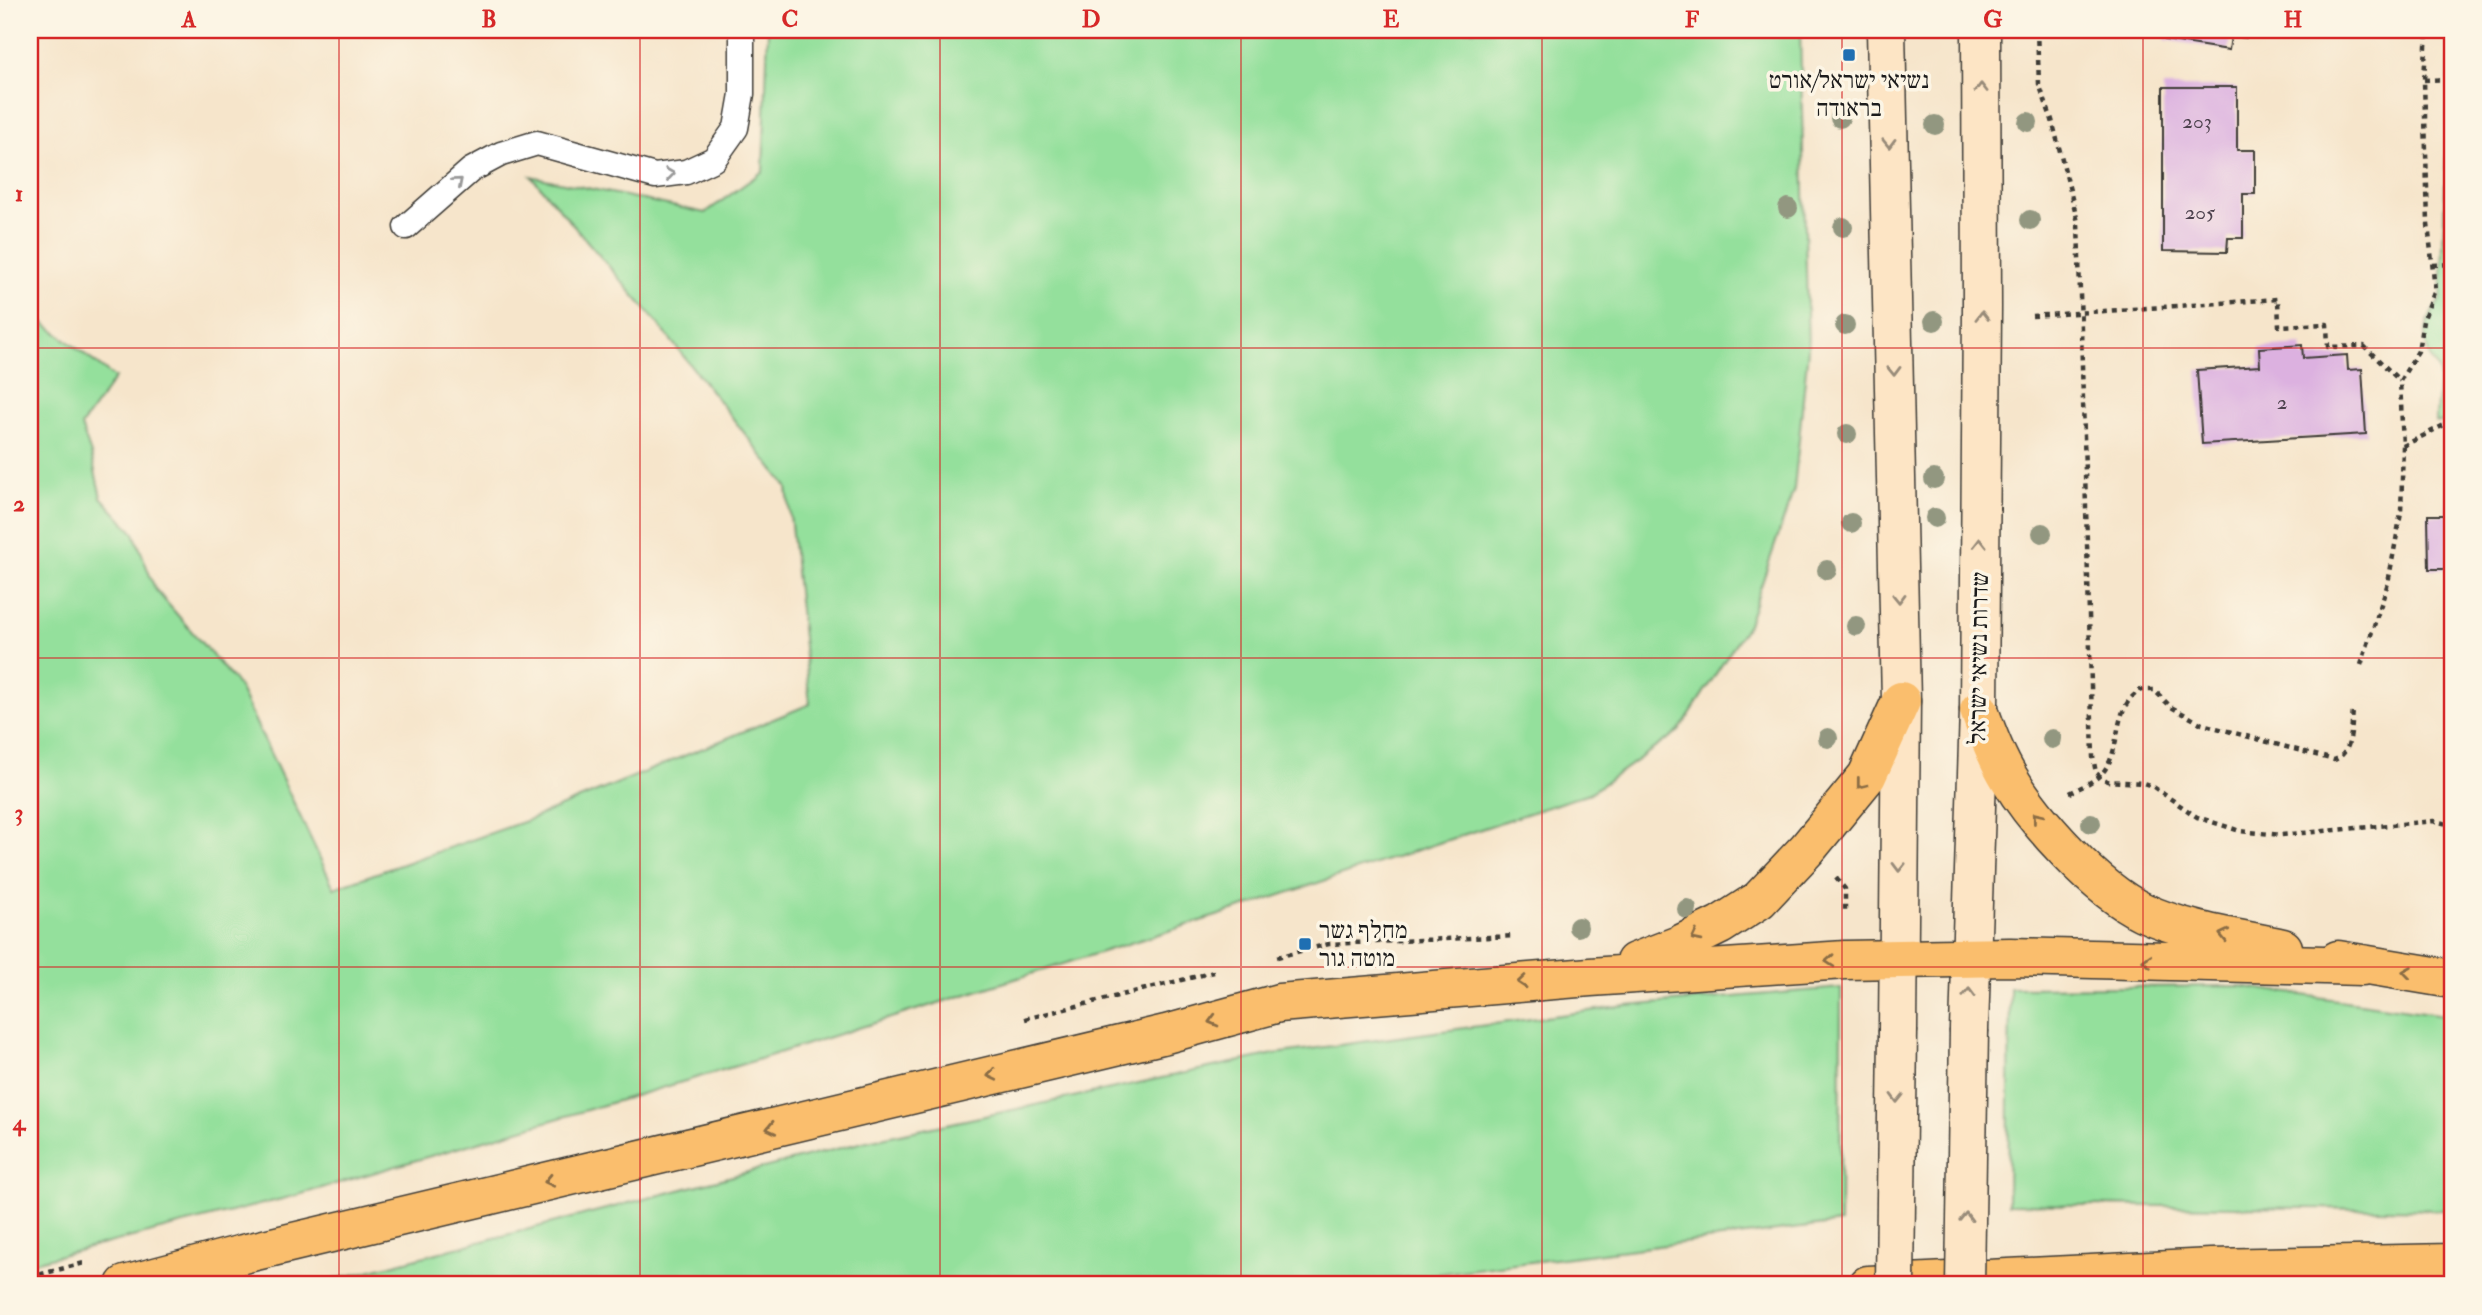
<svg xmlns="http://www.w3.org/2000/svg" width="2482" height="1315" viewBox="0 0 2482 1315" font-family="'IM FELL Double Pica','Frank Ruhl Libre',serif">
<rect width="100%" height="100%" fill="#fcf5e5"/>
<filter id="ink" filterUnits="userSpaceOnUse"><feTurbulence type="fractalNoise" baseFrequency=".0143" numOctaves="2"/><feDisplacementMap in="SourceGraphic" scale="14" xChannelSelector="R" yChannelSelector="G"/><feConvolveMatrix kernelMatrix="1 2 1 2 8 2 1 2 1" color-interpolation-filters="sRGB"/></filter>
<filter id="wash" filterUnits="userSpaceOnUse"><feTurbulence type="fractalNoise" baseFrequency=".00686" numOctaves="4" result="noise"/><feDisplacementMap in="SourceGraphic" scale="28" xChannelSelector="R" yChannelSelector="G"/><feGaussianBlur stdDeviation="1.57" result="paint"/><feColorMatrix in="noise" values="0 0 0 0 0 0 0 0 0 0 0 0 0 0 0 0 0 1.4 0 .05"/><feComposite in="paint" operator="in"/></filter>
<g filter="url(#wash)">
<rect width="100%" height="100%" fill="#f6e5cb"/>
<g fill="#94e09c" stroke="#587e5c" stroke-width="2">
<path d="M768,30h1032l8,319 -14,140 -46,135 -69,107 -89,62 -348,115 -492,154 -452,133 -268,68v-951l85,66 -34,48 10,28 10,43 33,36 21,56 83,96 96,203 197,-69 279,-115 -23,-217 -133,-168 -123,-143 174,37 58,-42z"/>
<path d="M2451,30l1,391 -16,1c0,-16 3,-35 2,-51 -1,-5 -5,-9 -8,-14 -9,-20 -3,-42 11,-57z"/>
<path d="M2239,986l213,30v194l-444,-6 2,-216z"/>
<path d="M1841,988l-1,235 -492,62h-1034l553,-144 407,-87 352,-48z"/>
</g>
<g id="blocks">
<g fill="#dcb1e0">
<path d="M2166,30h81l-1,8 -15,-2 -2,14 -64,-10z"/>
<path d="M2163,87h74v63h18v44h-12v44h-15l-1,14 -64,-1z"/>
<path d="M2302,345l1,13 44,-3 1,15 14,-1 4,65 -164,10 -5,-74 63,-4 -1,-18z"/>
<path d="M2447,486h5v83h-23l-1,-54h19z"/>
</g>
</g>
</g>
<g filter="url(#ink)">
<use href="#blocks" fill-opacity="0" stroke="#3d3a36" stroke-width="2"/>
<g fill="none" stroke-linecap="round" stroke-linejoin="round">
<defs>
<path id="lane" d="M406,227l65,-57 30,-16 36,-11 118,33 31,-4 28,-13 22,-31 6,-34v-64"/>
<g id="secondary">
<path d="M1886,30l15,671 -3,329"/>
<path d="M1969,1030l10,-320 3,-403 -1,-277"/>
</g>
<g id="primary">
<path d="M1979,710c8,23 17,47 30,68 26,44 88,112 134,134 43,20 94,26 140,36"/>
<path d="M2338,960l114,19"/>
<path d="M1635,962l44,-17 41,-20 39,-25 49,-52 59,-72 34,-75"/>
<path d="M125,1285l118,-31 923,-220 113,-31 311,-26 255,-17 165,-3 352,9"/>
<path d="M1868,1285l343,-17 241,-5"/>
</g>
</defs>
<use href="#lane" stroke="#3d3a36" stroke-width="27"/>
<use href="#secondary" stroke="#3d3a36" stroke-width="41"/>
<use href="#primary" stroke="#3d3a36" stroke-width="41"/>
<g stroke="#3d3a36" stroke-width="4.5" stroke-dasharray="5 5" stroke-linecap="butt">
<path d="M2037,30l2,54 13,36 26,102 15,535 3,16 11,8 36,2 9,3 45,31 43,14 41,4 153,-14 18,4"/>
<path d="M2424,80l28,-1"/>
<path d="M2433,265l19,-1"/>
<path d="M2032,316l246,-17 1,27 48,-2 1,23 36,-1 36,35"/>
<path d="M2403,446l49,-25"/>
<path d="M2361,665l27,-82 13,-70 2,-67 -3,-65 18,-30 5,-30 12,-31 -7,-66 -4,-144 3,-50"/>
<path d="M2070,793c12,-7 28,-12 36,-25 16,-24 6,-61 35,-78h13l17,17 31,17 132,36c19,-7 17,-32 19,-49"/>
<path d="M1836,878l9,11v24"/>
<path d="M1277,957l52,-13 186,-8"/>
<path d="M1025,1019l189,-47"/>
<path d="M30,1277l58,-15"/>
</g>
<use href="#lane" stroke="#fff" stroke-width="24"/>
<use href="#secondary" stroke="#fde5c5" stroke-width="38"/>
<use href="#primary" stroke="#fabe6d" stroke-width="38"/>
<defs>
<g id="secondary-bridge">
<path d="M1895,1285l3,-255"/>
<path d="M1965,1285l4,-255"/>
</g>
</defs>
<use href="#secondary-bridge" stroke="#3d3a36" stroke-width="41" stroke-linecap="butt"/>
<use href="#secondary-bridge" stroke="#fde5c5" stroke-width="38"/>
</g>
<g fill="#929780">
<circle cx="1840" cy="118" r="10"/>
<circle cx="2028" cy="122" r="10"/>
<circle cx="1935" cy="125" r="10"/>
<circle cx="1788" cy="208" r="10"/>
<circle cx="2030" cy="220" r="10"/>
<circle cx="1843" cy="227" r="10"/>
<circle cx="1934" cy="321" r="10"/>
<circle cx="1845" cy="325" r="10"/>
<circle cx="1847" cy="434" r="10"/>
<circle cx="1934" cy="479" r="10"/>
<circle cx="1935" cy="518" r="10"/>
<circle cx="1851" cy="523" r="10"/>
<circle cx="2042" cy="533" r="10"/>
<circle cx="1827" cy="570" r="10"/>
<circle cx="1856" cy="626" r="10"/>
<circle cx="1828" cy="738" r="10"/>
<circle cx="2052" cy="739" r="10"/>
<circle cx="2091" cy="823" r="10"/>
<circle cx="1687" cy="909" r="10"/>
<circle cx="1578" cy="927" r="10"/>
</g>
<defs><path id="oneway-chevron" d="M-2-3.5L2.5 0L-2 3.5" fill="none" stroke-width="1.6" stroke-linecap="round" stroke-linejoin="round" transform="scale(1.75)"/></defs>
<g stroke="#988b79">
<use href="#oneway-chevron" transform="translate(1981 88) rotate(-90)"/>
<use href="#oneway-chevron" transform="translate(1889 143) rotate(89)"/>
<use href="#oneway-chevron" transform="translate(1982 316) rotate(-90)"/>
<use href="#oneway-chevron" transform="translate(1894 371) rotate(89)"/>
<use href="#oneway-chevron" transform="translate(1980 543) rotate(-90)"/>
<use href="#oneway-chevron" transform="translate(1899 598) rotate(89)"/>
<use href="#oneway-chevron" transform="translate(1899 867) rotate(91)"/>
<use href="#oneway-chevron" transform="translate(1969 993) rotate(-89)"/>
<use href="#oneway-chevron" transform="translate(1897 1098) rotate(91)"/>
<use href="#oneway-chevron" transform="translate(1966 1217) rotate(-89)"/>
</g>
<g stroke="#999">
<use href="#oneway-chevron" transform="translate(670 174) rotate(-8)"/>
<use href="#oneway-chevron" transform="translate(458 182) rotate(-41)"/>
</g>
<g stroke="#8b6d44">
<use href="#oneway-chevron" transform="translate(1861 784) rotate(128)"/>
<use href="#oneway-chevron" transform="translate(2037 817) rotate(-129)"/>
<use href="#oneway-chevron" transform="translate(2224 935) rotate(-167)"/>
<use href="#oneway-chevron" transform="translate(1696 937) rotate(153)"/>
<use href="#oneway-chevron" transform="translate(1830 961) rotate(176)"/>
<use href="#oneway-chevron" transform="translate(2147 961) rotate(-178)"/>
<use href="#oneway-chevron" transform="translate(2407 972) rotate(-172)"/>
<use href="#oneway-chevron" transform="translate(1522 982) rotate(175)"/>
<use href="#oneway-chevron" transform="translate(1213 1021) rotate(165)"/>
<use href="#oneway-chevron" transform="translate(992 1075) rotate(167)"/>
<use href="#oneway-chevron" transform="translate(771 1128) rotate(167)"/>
<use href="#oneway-chevron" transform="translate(549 1181) rotate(167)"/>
</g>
</g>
<path fill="none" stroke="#d62828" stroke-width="2" stroke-opacity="0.55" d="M339,30v1255M640,30v1255M940,30v1255M1241,30v1255M1542,30v1255M1842,30v1255M2143,30v1255M30,348h2422M30,658h2422M30,967h2422"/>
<g fill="#1f6fb2" stroke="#fcf5e5" stroke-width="2.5">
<rect x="1842" y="48" width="14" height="14" rx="3.5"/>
<rect x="1298" y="937" width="14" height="14" rx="3.5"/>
</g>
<g text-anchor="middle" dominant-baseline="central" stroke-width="7" stroke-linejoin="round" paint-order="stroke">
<g font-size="21" fill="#4c414d">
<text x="2197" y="121">203</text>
<text x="2200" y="212">205</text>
<text x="2282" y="402">2</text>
</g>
<g font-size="24" fill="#1c1c1c" stroke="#fcf5e5">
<text x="1849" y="80">נשיאי ישראל/אורט<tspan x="1849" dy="28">בראודה</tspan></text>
<text x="1319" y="930" text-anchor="start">מחלף גשר<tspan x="1319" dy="28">מוטה גור</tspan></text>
</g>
<g font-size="24" fill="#1c1c1c" stroke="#fcf5e5">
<text transform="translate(1979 658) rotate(-89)">שדרות נשיאי ישראל</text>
</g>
</g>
<rect width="2482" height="1315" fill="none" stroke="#fcf5e5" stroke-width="77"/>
<rect x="38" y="38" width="2406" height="1238" fill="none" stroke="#d62828" stroke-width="2.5"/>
<g font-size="23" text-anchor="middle" font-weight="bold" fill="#d62828">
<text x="189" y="27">A</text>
<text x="489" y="27">B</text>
<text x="790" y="27">C</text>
<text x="1091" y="27">D</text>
<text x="1391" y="27">E</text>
<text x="1692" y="27">F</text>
<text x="1993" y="27">G</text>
<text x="2293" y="27">H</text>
<text x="19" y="201">1</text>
<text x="19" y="511">2</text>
<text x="19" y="820">3</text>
<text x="19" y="1130">4</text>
</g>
</svg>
